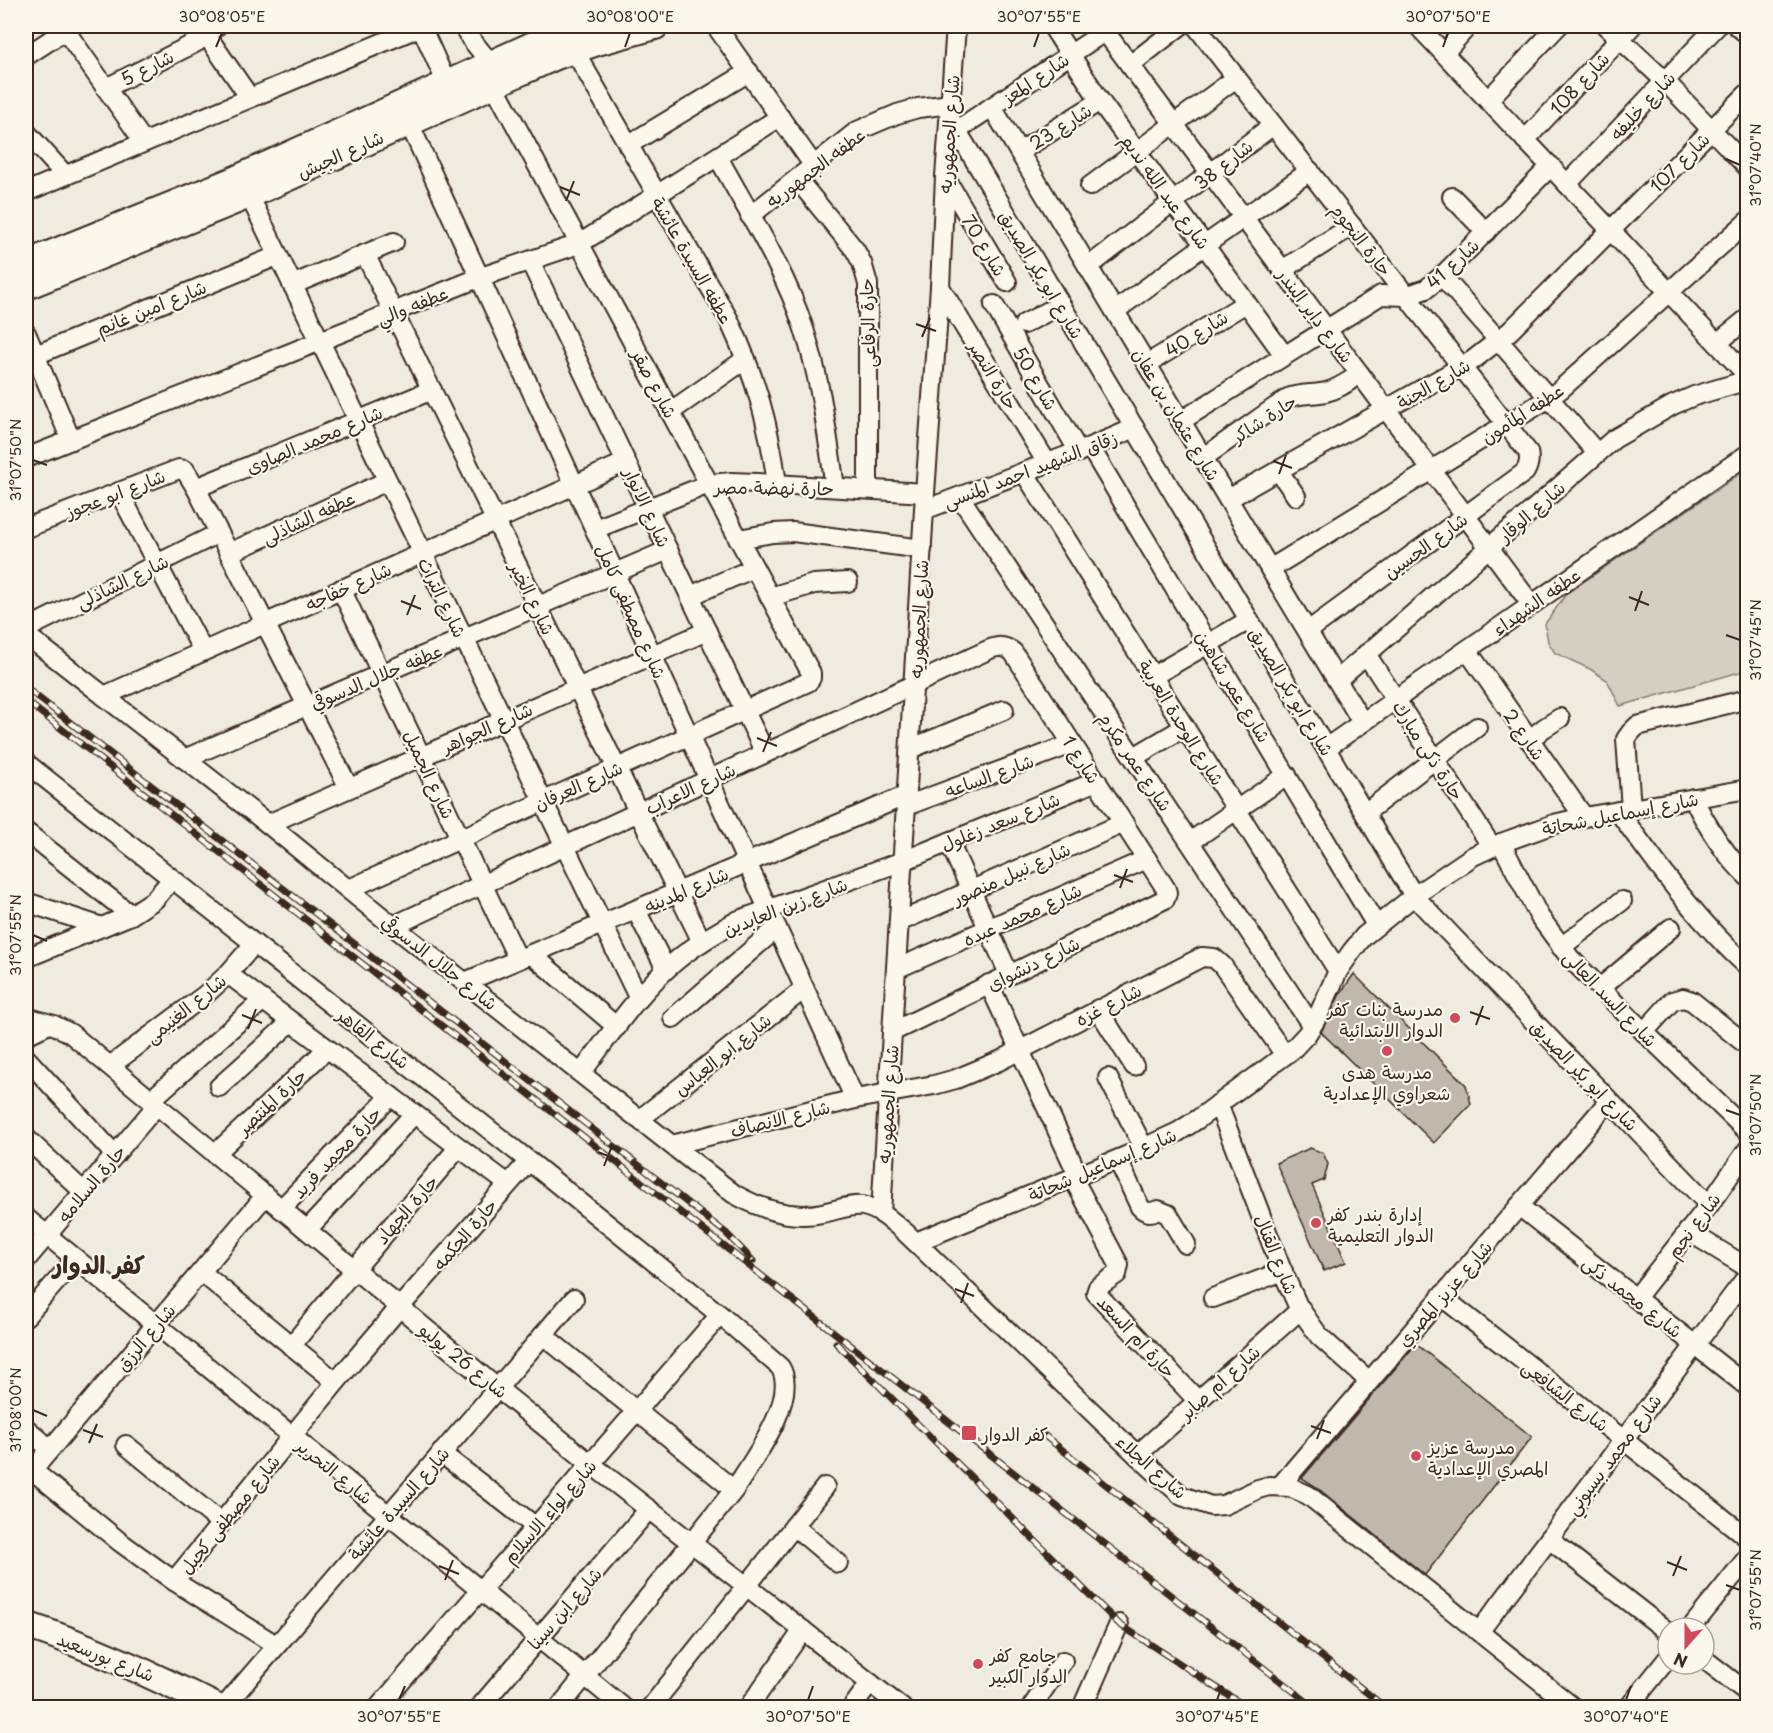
<svg xmlns="http://www.w3.org/2000/svg" width="1773" height="1733" viewBox="0 0 1773 1733" font-family="'Playpen Sans','Playpen Sans Arabic',sans-serif">
<rect width="100%" height="100%" fill="#f0ebe0"/>
<filter id="ink" filterUnits="userSpaceOnUse"><feTurbulence type="fractalNoise" baseFrequency=".0167" numOctaves="2"/><feDisplacementMap in="SourceGraphic" scale="12" xChannelSelector="R" yChannelSelector="G"/><feConvolveMatrix kernelMatrix="1 2 1 2 8 2 1 2 1" color-interpolation-filters="sRGB"/></filter>
<g filter="url(#ink)">
<path fill="#d5cec3" stroke="#887c70" stroke-width="1.5" d="M1747,469v201l-127,36 -13,-26 -17,-11 -35,-16 -7,-11 -3,-18 21,-30z"/>
<g fill="#c0b8ad" stroke="#3b2a1e" stroke-width="1.5">
<path d="M1354,974l112,111 5,19 -37,39 -113,-111 19,-38z"/>
<path d="M1310,1148l13,5 5,11 -4,16 -12,5 34,77 -22,9 -48,-108z"/>
<path d="M1416,1344l116,93 -107,138 -110,-89 -13,-8z"/>
</g>
<g fill="none" stroke-linecap="round" stroke-linejoin="round">
<defs>
<g id="minor">
<path d="M417,26l7,7 23,51"/>
<path d="M463,26l8,13 20,25"/>
<path d="M716,26l98,140"/>
<path d="M1052,26l48,75 184,254"/>
<path d="M1101,26l430,578"/>
<path d="M1196,26l332,426c2,8 1,13 -3,20l-217,159"/>
<path d="M1418,26l330,350"/>
<path d="M1606,26l59,55 83,87"/>
<path d="M1737,26l11,9"/>
<path d="M201,27l49,71"/>
<path d="M65,30l79,112"/>
<path d="M574,50l155,270c26,56 40,103 48,164"/>
<path d="M1444,53l24,-27"/>
<path d="M26,56l46,-30"/>
<path d="M1130,65l50,-39"/>
<path d="M106,88l91,-46 20,-16"/>
<path d="M1488,100l70,-74"/>
<path d="M992,107l370,615"/>
<path d="M950,119l464,777 295,309"/>
<path d="M409,123l446,976"/>
<path d="M957,130l156,-104"/>
<path d="M26,132l39,43"/>
<path d="M1525,140l107,-114"/>
<path d="M628,145l121,-73"/>
<path d="M1019,152l81,-51"/>
<path d="M718,157c30,55 67,113 86,172 17,52 23,105 31,158"/>
<path d="M945,177l62,105"/>
<path d="M797,179l58,71 7,13 6,21v205"/>
<path d="M1567,184l150,-158"/>
<path d="M1090,186l146,-108"/>
<path d="M26,192l396,-166"/>
<path d="M249,195l390,804"/>
<path d="M1452,197l34,35"/>
<path d="M750,216l107,-85 40,-17 21,-6 33,-4"/>
<path d="M365,254l337,688"/>
<path d="M530,261l235,492"/>
<path d="M1088,267l185,-142"/>
<path d="M1282,270l70,-44"/>
<path d="M1442,276l155,177"/>
<path d="M292,285l102,-43"/>
<path d="M940,287l107,176"/>
<path d="M994,305l85,147"/>
<path d="M1115,311l90,-66 105,-74"/>
<path d="M1024,324l36,-19"/>
<path d="M26,333l45,107"/>
<path d="M1717,343l31,-25"/>
<path d="M26,359l251,-103"/>
<path d="M1147,364l99,-61"/>
<path d="M670,412l76,-53"/>
<path d="M1181,421l200,-126 25,1 20,-7 16,-13 109,-110"/>
<path d="M1090,447l286,478"/>
<path d="M26,458l455,-181 98,-33 201,-127"/>
<path d="M1203,458l85,-60c13,-5 25,-3 38,-6 13,-3 23,-11 34,-18"/>
<path d="M1278,470l18,26"/>
<path d="M1024,472l314,499"/>
<path d="M196,488l236,-98"/>
<path d="M119,492l84,159"/>
<path d="M960,497l352,529"/>
<path d="M1228,499l245,-139 37,-29 238,-238"/>
<path d="M924,510l166,-63 45,-19"/>
<path d="M26,528l153,-59 6,1 11,18 153,300"/>
<path d="M595,529l114,-45 23,-2 26,1 167,10"/>
<path d="M738,539l35,-6 20,-1 129,17"/>
<path d="M229,553l158,-72"/>
<path d="M1270,569l279,-171 12,-9 187,-168"/>
<path d="M341,589l177,370"/>
<path d="M690,596l64,-28"/>
<path d="M770,597l44,-13 34,-2"/>
<path d="M26,629l193,-96"/>
<path d="M26,635l242,189 125,102 341,268c27,15 57,26 88,19 12,-2 29,-9 41,-7 17,3 31,17 43,27l231,222 45,41 29,10 13,-1 34,-16 11,-3 21,1 18,8 266,213"/>
<path d="M1467,650l117,167"/>
<path d="M1366,654l126,193"/>
<path d="M1153,676l96,-56"/>
<path d="M1337,680l277,-241 59,-34 21,-9 54,-16"/>
<path d="M104,696l522,-234"/>
<path d="M1529,740l15,-12 16,-10"/>
<path d="M1326,748l422,-294"/>
<path d="M910,749l94,-39"/>
<path d="M1134,757l51,-30"/>
<path d="M184,759l484,-209"/>
<path d="M26,763l503,398 191,154 60,52c20,31 -29,96 -46,123l-175,218"/>
<path d="M1693,798c15,30 31,56 55,79"/>
<path d="M906,806l166,-62"/>
<path d="M1631,809l-5,-70 5,-7 6,-6 111,-27"/>
<path d="M1618,811c40,55 79,110 130,156"/>
<path d="M1365,813l112,-86"/>
<path d="M268,824l439,-193"/>
<path d="M26,832l105,83"/>
<path d="M949,842l60,132"/>
<path d="M1190,842l97,-67"/>
<path d="M1501,843l38,73 31,42 74,74 104,100"/>
<path d="M349,889l459,-207 3,-4v-5l-317,-588"/>
<path d="M26,902l76,25"/>
<path d="M636,910l30,59"/>
<path d="M899,922l225,-99"/>
<path d="M393,926l595,-276c10,-4 16,-5 25,2l153,237 1,4 -2,6 -273,133"/>
<path d="M1561,947l61,-46"/>
<path d="M531,954l86,73"/>
<path d="M26,958l105,-43 23,-15 18,-21"/>
<path d="M896,969l251,-110"/>
<path d="M228,974l280,210"/>
<path d="M465,982l442,-187"/>
<path d="M989,984l89,191"/>
<path d="M1600,988l71,-60"/>
<path d="M1098,1009l36,57"/>
<path d="M26,1017l28,8 16,8 427,355 94,76 311,244"/>
<path d="M673,1018l104,-90"/>
<path d="M1644,1032l28,-31 11,-3 9,3 56,45"/>
<path d="M26,1035l23,-11"/>
<path d="M26,1058l89,97"/>
<path d="M110,1066l95,-71 23,-21 26,-30"/>
<path d="M581,1073c30,-39 58,-82 96,-113 19,-16 40,-28 62,-40l164,-59 194,-80"/>
<path d="M1108,1078l36,70"/>
<path d="M219,1087l72,-65"/>
<path d="M151,1100l112,-100"/>
<path d="M1218,1104l63,164 17,38 21,30 50,45"/>
<path d="M640,1119l164,-130"/>
<path d="M26,1138l58,54"/>
<path d="M672,1145l183,-46 79,-14 22,-6 43,-18 203,-104 12,1 8,7 63,90"/>
<path d="M215,1154l112,-105"/>
<path d="M1118,1160l22,47c6,6 10,6 18,3l10,4 18,30"/>
<path d="M1073,1178l46,87 -2,9 -19,13 -2,6 102,108"/>
<path d="M1519,1206l229,181"/>
<path d="M281,1209l110,-113"/>
<path d="M881,1213l44,-720 15,-206 5,-110 11,-151"/>
<path d="M26,1218l598,490"/>
<path d="M307,1230l107,-116"/>
<path d="M1688,1231l60,37"/>
<path d="M916,1242l210,-86 52,-24 20,-13 94,-69 15,-16 11,-18 20,-45 14,-20 12,-15 50,-40 59,-40 28,-13 53,-19 30,-7 164,-28"/>
<path d="M26,1260l131,-155"/>
<path d="M201,1272l135,110"/>
<path d="M1441,1296l307,242"/>
<path d="M1213,1298l70,-27"/>
<path d="M1636,1298l73,-93 39,-56"/>
<path d="M26,1316l50,-57"/>
<path d="M543,1335l191,155"/>
<path d="M291,1346l63,-76 104,-122"/>
<path d="M26,1428l24,21"/>
<path d="M126,1445l95,78"/>
<path d="M441,1453l95,74"/>
<path d="M1137,1455l164,-146"/>
<path d="M32,1470l88,72 54,39 102,64"/>
<path d="M26,1478l239,-282"/>
<path d="M1280,1486l329,-385"/>
<path d="M794,1526l44,37"/>
<path d="M1549,1539l119,93"/>
<path d="M174,1581l162,-199 63,-74 130,-147"/>
<path d="M1691,1628l57,-71"/>
<path d="M1479,1632l269,-357"/>
<path d="M1704,1659l44,34"/>
<path d="M223,1708l351,-409"/>
<path d="M378,1708l342,-393"/>
<path d="M479,1708l170,-199"/>
<path d="M650,1708l175,-221"/>
<path d="M748,1708l55,-78"/>
<path d="M852,1708l18,-25"/>
<path d="M1031,1708l32,-47"/>
<path d="M1082,1708l37,-84"/>
<path d="M1628,1708l40,-50"/>
</g>
<g id="secondary">
<path d="M26,264l206,-83 343,-155"/>
<path d="M26,286l223,-91 307,-139 41,-14 58,-16"/>
<path d="M26,1625c66,22 129,51 192,83"/>
</g>
</defs>
<use href="#minor" stroke="#3b2a1e" stroke-width="22"/>
<use href="#secondary" stroke="#3b2a1e" stroke-width="30"/>
<use href="#minor" stroke="#fbf7ec" stroke-width="18"/>
<use href="#secondary" stroke="#fbf7ec" stroke-width="26"/>
<defs>
<g id="rail">
<path d="M26,688l700,545 27,28"/>
<path d="M26,701l1289,1007"/>
<path d="M836,1343l283,281 129,84"/>
<path d="M1045,1436l341,272"/>
</g>
</defs>
<use href="#rail" stroke="#3b2a1e" stroke-width="7"/>
<use href="#rail" stroke="#fbf7ec" stroke-width="4.5" stroke-dasharray="14" stroke-linecap="butt"/>
</g>
</g>
<path fill="none" stroke="#3b2a1e" stroke-width="2" d="M216,47l6,-14M625,47l5,-14M1034,47l5,-14M1443,47l5,-14M1726,159l14,6M560,187l20,8M566,201l8,-20M916,324l20,7M922,337l8,-19M33,460l14,5M1273,461l19,7M1279,474l7,-19M1629,597l20,8M401,601l20,8M1635,611l7,-20M407,615l8,-20M1726,635l14,5M757,738l20,8M763,752l8,-20M1114,875l19,7M1120,888l7,-19M33,935l14,6M1470,1012l20,7M242,1015l20,8M1476,1025l7,-19M248,1029l8,-20M1726,1110l14,5M598,1152l20,8M604,1166l8,-20M955,1289l19,7M961,1303l7,-20M33,1410l14,6M1311,1426l20,7M83,1430l20,7M1317,1439l7,-19M89,1443l8,-19M1667,1562l20,8M439,1566l20,8M1673,1576l8,-20M445,1580l8,-20M1726,1585l14,5M399,1700l6,-14M808,1700l5,-14M1217,1700l5,-14M1626,1700l5,-14"/>
<g fill="#d1495b" stroke="#fbf7ec" stroke-width="2">
<circle cx="1455" cy="1018" r="6"/>
<circle cx="1387" cy="1051" r="6"/>
<circle cx="1316" cy="1223" r="6"/>
<rect x="961" y="1425" width="16" height="16" rx="3"/>
<circle cx="1416" cy="1456" r="6"/>
<circle cx="978" cy="1664" r="6"/>
</g>
<g text-anchor="middle" dominant-baseline="central" stroke-width="4.5" stroke-linejoin="round" paint-order="stroke">
<g font-size="18" fill="#3b2a1e" stroke="#fbf7ec">
<text transform="translate(147 67) rotate(-27)">شارع 5</text>
<text transform="translate(1035 78) rotate(-34)">شارع المعز</text>
<text transform="translate(1579 83) rotate(-47)">شارع 108</text>
<text transform="translate(1642 105) rotate(-47)">شارع خليفه</text>
<text transform="translate(1060 126) rotate(-32)">شارع 23</text>
<text transform="translate(948 134) rotate(-86)">شارع الجمهوريه</text>
<text transform="translate(340 154) rotate(-24)">شارع الجيش</text>
<text transform="translate(1679 162) rotate(-45)">شارع 107</text>
<text transform="translate(1223 164) rotate(-38)">شارع 38</text>
<text transform="translate(815 167) rotate(-37)">عطفه الجمهوريه</text>
<text transform="translate(1166 191) rotate(54)">شارع عبد الله نديم</text>
<text transform="translate(1362 239) rotate(52)">حارة النجوم</text>
<text transform="translate(985 245) rotate(59)">شارع 70</text>
<text transform="translate(693 260) rotate(60)">عطفه السيدة عائشة</text>
<text transform="translate(1452 263) rotate(-42)">شارع 41</text>
<text transform="translate(1042 274) rotate(59)">شارع ابو بكر الصديق</text>
<text transform="translate(412 305) rotate(-22)">عطفه والي</text>
<text transform="translate(151 307) rotate(-22)">شارع امين غانم</text>
<text transform="translate(1316 315) rotate(53)">شارع داير البندر</text>
<text transform="translate(867 323) rotate(-92)">حارة الرفاعى</text>
<text transform="translate(1196 333) rotate(-32)">شارع 40</text>
<text transform="translate(994 375) rotate(59)">حارة النصر</text>
<text transform="translate(1036 378) rotate(60)">شارع 50</text>
<text transform="translate(655 383) rotate(62)">شارع صقر</text>
<text transform="translate(1433 383) rotate(-30)">شارع الجنة</text>
<text transform="translate(1522 413) rotate(-33)">عطفه المأمون</text>
<text transform="translate(1177 414) rotate(59)">شارع عثمان بن عفان</text>
<text transform="translate(1264 418) rotate(-33)">حارة شاكر</text>
<text transform="translate(314 439) rotate(-23)">شارع محمد الصاوى</text>
<text transform="translate(1030 469) rotate(-21)">زقاق الشهيد احمد المنسى</text>
<text transform="translate(774 487) rotate(1)">حارة نهضة مصر</text>
<text transform="translate(115 493) rotate(-21)">شارع ابو عجوز</text>
<text transform="translate(648 507) rotate(65)">شارع الانوار</text>
<text transform="translate(1531 511) rotate(-41)">شارع الوقار</text>
<text transform="translate(308 517) rotate(-25)">عطفه الشاذلى</text>
<text transform="translate(1425 545) rotate(-36)">شارع الحسين</text>
<text transform="translate(122 581) rotate(-26)">شارع الشاذلى</text>
<text transform="translate(348 586) rotate(-24)">شارع خفاجه</text>
<text transform="translate(443 597) rotate(64)">شارع التراث</text>
<text transform="translate(533 598) rotate(64)">شارع الخير</text>
<text transform="translate(1536 601) rotate(-35)">عطفه الشهداء</text>
<text transform="translate(632 611) rotate(66)">شارع مصطفى كامل</text>
<text transform="translate(918 619) rotate(-87)">شارع الجمهوريه</text>
<text transform="translate(376 676) rotate(-23)">عطفه جلال الدسوقي</text>
<text transform="translate(1234 686) rotate(59)">شارع عمر شاهين</text>
<text transform="translate(1292 691) rotate(59)">شارع ابو بكر الصديق</text>
<text transform="translate(1182 722) rotate(58)">شارع الوحدة العربية</text>
<text transform="translate(487 727) rotate(-24)">شارع الجواهر</text>
<text transform="translate(1525 734) rotate(55)">شارع 2</text>
<text transform="translate(1429 750) rotate(57)">حارة ذكى مبارك</text>
<text transform="translate(1082 759) rotate(57)">شارع 1</text>
<text transform="translate(1136 761) rotate(56)">شارع عمر مكرم</text>
<text transform="translate(430 774) rotate(65)">شارع الجميل</text>
<text transform="translate(989 775) rotate(-20)">شارع الساعه</text>
<text transform="translate(578 785) rotate(-24)">شارع العرفان</text>
<text transform="translate(690 788) rotate(-25)">شارع الاعراب</text>
<text transform="translate(1620 813) rotate(-11)">شارع إسماعيل شحاتة</text>
<text transform="translate(1000 821) rotate(-22)">شارع سعد زغلول</text>
<text transform="translate(1011 873) rotate(-24)">شارع نبيل منصور</text>
<text transform="translate(686 889) rotate(-23)">شارع المدينه</text>
<text transform="translate(785 906) rotate(-21)">شارع زين العابدين</text>
<text transform="translate(1022 914) rotate(-24)">شارع محمد عبده</text>
<text transform="translate(440 962) rotate(38)">شارع جلال الدسوقي</text>
<text transform="translate(1033 963) rotate(-26)">شارع دنشواى</text>
<text transform="translate(1611 998) rotate(46)">شارع السد العالى</text>
<text transform="translate(1108 1004) rotate(-27)">شارع غزه</text>
<text transform="translate(185 1008) rotate(-39)">شارع الغنيمى</text>
<text transform="translate(374 1038) rotate(38)">شارع القاهر</text>
<text transform="translate(722 1054) rotate(-39)">شارع ابو العباس</text>
<text transform="translate(1585 1075) rotate(46)">شارع ابو بكر الصديق</text>
<text transform="translate(271 1101) rotate(-43)">حارة المنتصر</text>
<text transform="translate(887 1104) rotate(-86)">شارع الجمهوريه</text>
<text transform="translate(780 1118) rotate(-14)">شارع الانصاف</text>
<text transform="translate(336 1152) rotate(-46)">حارة محمد فريد</text>
<text transform="translate(1102 1164) rotate(-23)">شارع إسماعيل شحاتة</text>
<text transform="translate(91 1183) rotate(-50)">حارة السلامه</text>
<text transform="translate(406 1209) rotate(-49)">حارة الجهاد</text>
<text transform="translate(1693 1225) rotate(-53)">شارع نجم</text>
<text transform="translate(464 1234) rotate(-49)">حارة الحكمه</text>
<text transform="translate(1277 1254) rotate(68)">شارع القنال</text>
<text transform="translate(1444 1293) rotate(-49)">شارع عزيز المصري</text>
<text transform="translate(1633 1296) rotate(38)">شارع محمد ذكى</text>
<text transform="translate(1137 1336) rotate(47)">حارة ام السعد</text>
<text transform="translate(145 1337) rotate(-50)">شارع الرزق</text>
<text transform="translate(464 1360) rotate(39)">شارع 26 يوليو</text>
<text transform="translate(1219 1382) rotate(-42)">شارع ام صابر</text>
<text transform="translate(1566 1395) rotate(38)">شارع الشافعى</text>
<text transform="translate(1613 1454) rotate(-53)">شارع محمد بسيوني</text>
<text transform="translate(1152 1466) rotate(41)">شارع الجلاء</text>
<text transform="translate(335 1471) rotate(39)">شارع التحرير</text>
<text transform="translate(398 1503) rotate(-49)">شارع السيدة عائشة</text>
<text transform="translate(549 1511) rotate(-49)">شارع لواء الاسلام</text>
<text transform="translate(229 1514) rotate(-51)">شارع مصطفى كحيل</text>
<text transform="translate(564 1608) rotate(-49)">شارع ابن سينا</text>
<text transform="translate(106 1656) rotate(22)">شارع بورسعيد</text>
</g>
<g font-size="18" fill="#3b2a1e" stroke="#fbf7ec" text-anchor="start">
<text x="1443" y="1008" text-anchor="end">مدرسة بنات كفر<tspan x="1443" dy="21">الدوار الابتدائية</tspan></text>
<text x="1387" y="1071" text-anchor="middle">مدرسة هدى<tspan x="1387" dy="21">شعراوي الإعدادية</tspan></text>
<text x="1328" y="1213">إدارة بندر كفر<tspan x="1328" dy="21">الدوار التعليمية</tspan></text>
<text x="982" y="1433">كفر الدوار</text>
<text x="1428" y="1446">مدرسة عزيز<tspan x="1428" dy="21">المصري الإعدادية</tspan></text>
<text x="990" y="1654">جامع كفر<tspan x="990" dy="21">الدوار الكبير</tspan></text>
</g>
<g font-size="24" font-weight="bold" fill="#3b2a1e" stroke="#fbf7ec">
<text x="99" y="1264">كفر الدوار</text>
</g>
</g>
<rect width="1773" height="1733" fill="none" stroke="#fbf7ec" stroke-width="66"/>
<g transform="translate(1686 1646) rotate(201)"><circle r="28" fill="#fbf7ec" stroke="#aea59a" stroke-width="1.5"/>
<path d="M0-4.5L10 22L0 15L-10 22Z" fill="#d1495b"/>
<text y="-9" font-size="16" font-weight="bold" text-anchor="middle" fill="#3b2a1e">N</text>
</g>
<rect x="33" y="33" width="1707" height="1667" fill="none" stroke="#3b2a1e" stroke-width="2"/>
<g font-size="15" text-anchor="middle" fill="#3b2a1e">
<text x="222" y="22">30°08'05"E</text>
<text x="630" y="22">30°08'00"E</text>
<text x="1039" y="22">30°07'55"E</text>
<text x="1448" y="22">30°07'50"E</text>
<text transform="translate(1756 165) rotate(-90)" y="5">31°07'40"N</text>
<text transform="translate(16 460) rotate(-90)" y="5">31°07'50"N</text>
<text transform="translate(1756 640) rotate(-90)" y="5">31°07'45"N</text>
<text transform="translate(16 935) rotate(-90)" y="5">31°07'55"N</text>
<text transform="translate(1756 1115) rotate(-90)" y="5">31°07'50"N</text>
<text transform="translate(16 1410) rotate(-90)" y="5">31°08'00"N</text>
<text transform="translate(1756 1590) rotate(-90)" y="5">31°07'55"N</text>
<text x="399" y="1722">30°07'55"E</text>
<text x="808" y="1722">30°07'50"E</text>
<text x="1217" y="1722">30°07'45"E</text>
<text x="1626" y="1722">30°07'40"E</text>
</g>
</svg>
